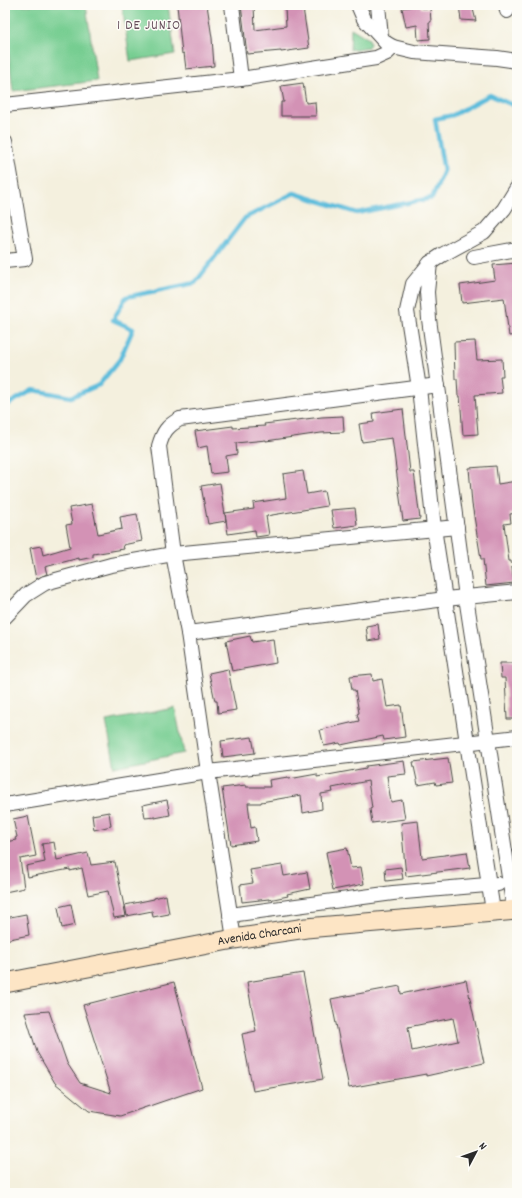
<svg xmlns="http://www.w3.org/2000/svg" width="522" height="1198" viewBox="0 0 522 1198" font-family="Dekko,sans-serif">
<rect width="100%" height="100%" fill="#fdfcf7"/>
<filter id="ink" filterUnits="userSpaceOnUse"><feTurbulence type="fractalNoise" baseFrequency=".025" numOctaves="2"/><feDisplacementMap in="SourceGraphic" scale="8" xChannelSelector="R" yChannelSelector="G"/><feConvolveMatrix kernelMatrix="1 2 1 2 8 2 1 2 1" color-interpolation-filters="sRGB"/></filter>
<filter id="wash" filterUnits="userSpaceOnUse"><feTurbulence type="fractalNoise" baseFrequency=".012" numOctaves="4" result="noise"/><feDisplacementMap in="SourceGraphic" scale="16" xChannelSelector="R" yChannelSelector="G"/><feGaussianBlur stdDeviation="0.9" result="paint"/><feColorMatrix in="noise" values="0 0 0 0 0 0 0 0 0 0 0 0 0 0 0 0 0 1.4 0 .05"/><feComposite in="paint" operator="in"/></filter>
<g filter="url(#wash)">
<rect width="100%" height="100%" fill="#f4f0de"/>
<g fill="#76cd91" stroke="#507c5e">
<path d="M5,5h81l11,76 -84,10 -8,-67z"/>
<path d="M122,5h46l7,49 -45,7z"/>
<path d="M351,28l18,11 1,5 -2,3 -18,3z"/>
<path d="M175,708l9,45 -69,14 -9,-46z"/>
</g>
<g fill="none" stroke-linecap="round" stroke-linejoin="round">
<path stroke="#5ebddc" stroke-width="4.5" d="M5,406l28,-16 38,7 28,-12 21,-26 13,-30 -20,-9 13,-23 69,-14 50,-65 49,-25 63,20 75,-15 12,-27 -9,-52 18,-4 37,-20 27,12"/>
</g>
<g id="blocks">
<g fill="#d392b5" fill-rule="evenodd">
<path d="M177,5h30l5,33 2,28 -28,3 -2,-16 -2,1z"/>
<path d="M241,5h13l1,25 31,-4 -1,-18h18l6,40 -28,4v-1l-34,3z"/>
<path d="M421,5v3h9l1,14h-2l1,17 -12,1 -1,-15 -11,2 -4,-19z"/>
<path d="M459,5h13l4,16 -15,-1z"/>
<path d="M303,83l3,20 9,-1 1,14h-35v-14h3l-3,-16z"/>
<path d="M517,263v72l-8,1 -5,-38 -42,5 -2,-18 35,-5 -2,-15z"/>
<path d="M475,341l2,19 25,-1 1,17h-3l2,17 -27,2 3,39 -15,1 -3,-39h-2l-1,-17h-2l-1,-37z"/>
<path d="M403,409l7,63h4l6,47 -17,2 -11,-83 -30,4 -3,-18 15,-2 -1,-9z"/>
<path d="M343,416l1,16 -23,1 -55,8v-1l-30,3 1,11 -11,2 2,16 -17,2 -4,-28 -9,2 -3,-17 38,-5v2l32,-2 -1,-2 58,-7z"/>
<path d="M496,466l2,18 19,-3v32l-7,1 1,9 -7,1 5,37h2l3,22 -28,3 -3,-27h-2l-9,-55 -3,-36z"/>
<path d="M303,471l4,23 17,-3 3,15 -61,10 3,19 -13,2 -1,-7 -27,4 -3,-21 29,-4 -1,-6 33,-5 -3,-24z"/>
<path d="M220,483l6,38 -18,3 -7,-38z"/>
<path d="M92,504l6,30 24,-5 -2,-12 17,-3 5,27 -19,4 1,4 -31,5v3l-14,3v-2l-34,9 2,7 -11,5 -6,-31 11,-2 2,9 27,-8 -4,-22 6,-1 -3,-16z"/>
<path d="M355,508l2,17 -23,3 -3,-18z"/>
<path d="M378,624l2,15 -12,2 -2,-15z"/>
<path d="M250,636l2,6 21,-3 3,24 -44,8 -6,-30z"/>
<path d="M500,663h17v56h-10l-2,-41h-4z"/>
<path d="M228,669l8,41 -18,3 -1,-12h-2l-6,-28z"/>
<path d="M372,674l1,7 9,-2 5,28 14,-2 4,32 -21,3 -1,-4 -42,9 -1,-2 -16,3 -4,-16 39,-9 -2,-7 2,-1 -4,-23h-3l-2,-14z"/>
<path d="M252,737l3,16 -32,4 -2,-16z"/>
<path d="M448,758l4,25 -16,2 -1,-3 -17,3 -5,-23z"/>
<path d="M404,761l2,13 -19,2 4,26 11,-2 3,19 -33,4 -2,-14 2,-1 -4,-27 -36,7 1,4 -12,2 1,15 -19,4 -2,-18 -40,7v1h-13l3,25 4,-1 2,14 -26,4 -9,-57 24,-3v2h24l-1,-7 19,-3 1,2 28,-5v3l49,-9v-2z"/>
<path d="M167,800l3,15 -15,3v-1l-10,1 -2,-13z"/>
<path d="M109,812l2,14 -17,4 -2,-15z"/>
<path d="M28,816l8,40 -16,3 4,29 -19,4v-50l11,-2 -1,-2 2,-1 -4,-18z"/>
<path d="M418,821l4,37 45,-6 3,16 -64,8 -5,-53z"/>
<path d="M54,842l3,18 31,-7 3,12 24,-3 11,54 -12,2 -6,-27 -20,4 -6,-27 -12,3v-2l-42,8 -2,-11 19,-4 -3,-18z"/>
<path d="M347,848l4,20 10,-1 3,17 -31,6 -7,-38z"/>
<path d="M282,865l2,11 23,-4 3,17 -23,5 1,2 -19,4v-1l-27,3 -2,-17 13,-2 -3,-13z"/>
<path d="M401,867l2,12 -17,2 -1,-12z"/>
<path d="M166,895l3,19 -16,3 -1,-6 -25,5 -2,-11 29,-6v-1z"/>
<path d="M71,904l4,21 -13,3 -4,-21z"/>
<path d="M26,914l3,21 -24,5v-22z"/>
<path d="M303,973l20,106 -70,12 -11,-57 14,-3 -9,-49z"/>
<path d="M466,980l18,83 -58,13v-2l-77,14 -18,-89 69,-13 1,8zM453,1018l5,23 -46,10 -4,-24z"/>
<path d="M174,982l28,106 -82,28 -31,-5 -34,-28 -18,-31 -12,-39 24,-2 18,52 13,20 31,10 -28,-88z"/>
</g>
</g>
</g>
<g filter="url(#ink)">
<use href="#blocks" fill-opacity="0" stroke="#494946" stroke-width="1"/>
<g fill="none" stroke-linecap="round" stroke-linejoin="round">
<defs>
<g id="minor">
<path d="M232,5l9,74"/>
<path d="M358,5l6,14 22,24 7,4 21,5 83,6 20,3"/>
<path d="M378,5l3,32"/>
<path d="M506,5l1,6"/>
<path d="M5,105l236,-26 135,-21 11,-5 6,-6"/>
<path d="M5,142l20,117 -20,2"/>
<path d="M474,257l43,-8"/>
<path d="M430,263l-3,29 2,27 37,278 48,313"/>
<path d="M5,617l21,-22 19,-12 66,-18 62,-11 284,-27"/>
<path d="M188,633l257,-34 72,-7"/>
<path d="M5,805l203,-33 309,-35"/>
<path d="M493,911l-59,-383 -15,-140 -12,-77 6,-27 17,-21 12,-8 42,-23 20,-23 13,-21"/>
<path d="M230,915l163,-22 105,-9"/>
<path d="M234,939l-26,-167 -20,-139 -15,-79 -14,-108c4,-14 8,-20 21,-27l258,-34"/>
</g>
<g id="secondary">
<path id="s1" d="M5,983l229,-44 72,-11 211,-18"/>
</g>
</defs>
<use href="#minor" stroke="#494946" stroke-width="16"/>
<use href="#secondary" stroke="#494946" stroke-width="21"/>
<use href="#minor" stroke="#fff" stroke-width="14"/>
<use href="#secondary" stroke="#fde5c5" stroke-width="19"/>
</g>
</g>
<g text-anchor="middle" dominant-baseline="central" stroke-width="3" stroke-linejoin="round" paint-order="stroke">
<g font-size="13" fill="#2b2b2b" stroke="#fdfcf7">
<text stroke="none"><textPath href="#s1" startOffset="259">Avenida Charcani</textPath></text>
</g>
<g font-size="14" letter-spacing="1" fill="#664f5b" stroke="#fdfcf7">
<text x="149" y="26">1 DE JUNIO</text>
</g>
</g>
<rect width="522" height="1198" fill="none" stroke="#fdfcf7" stroke-width="20"/>
<g transform="translate(476 1152) rotate(49)" stroke="#fdfcf7" stroke-width="3" paint-order="stroke">
<path d="M0-3L7 15L0 10L-7 15Z" fill="#2b2b2b"/>
<text y="-6" font-size="11" font-weight="bold" text-anchor="middle" fill="#2b2b2b">N</text>
</g>
</svg>
